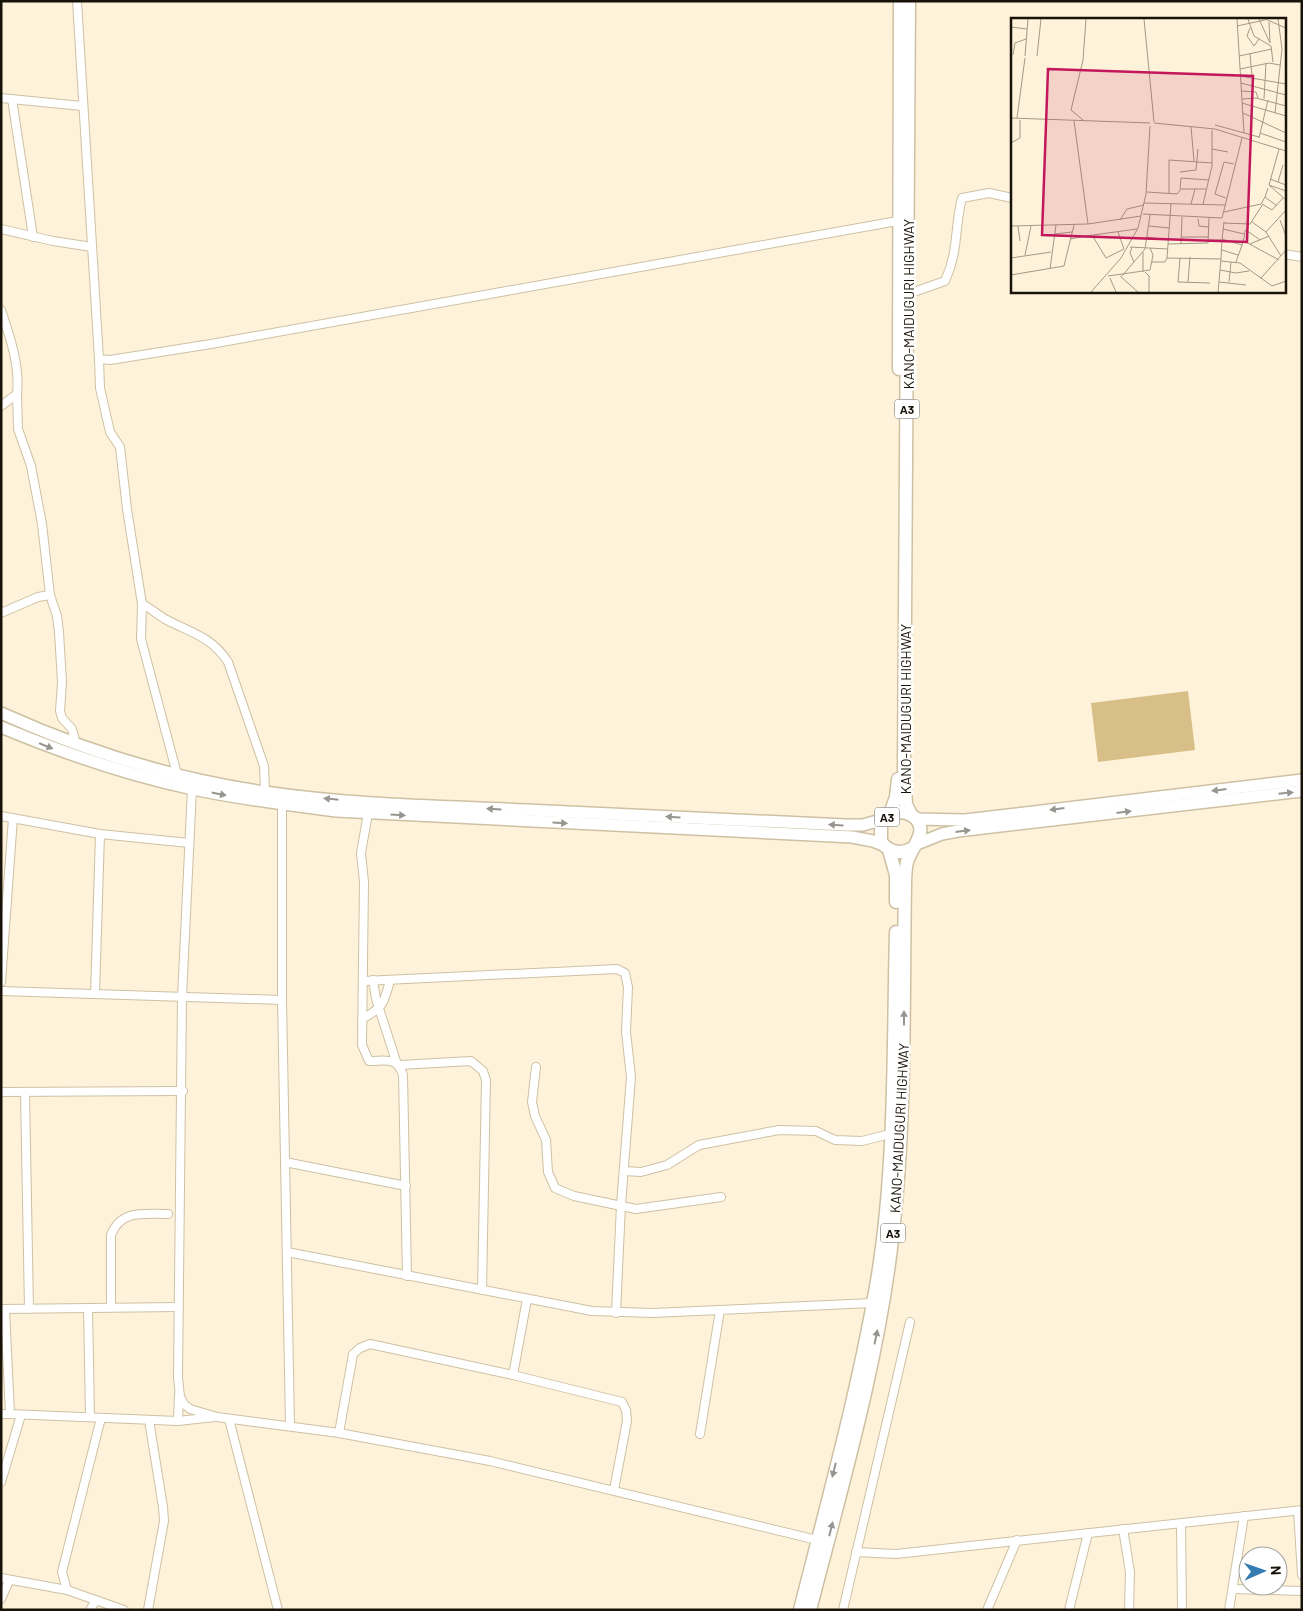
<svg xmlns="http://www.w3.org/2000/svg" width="1303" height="1611" viewBox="0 0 1303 1611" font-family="Barlow,sans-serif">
<rect width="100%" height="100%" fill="#fef3da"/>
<path fill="#d8bf87" d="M1188,691l7,59 -97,12 -7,-59z"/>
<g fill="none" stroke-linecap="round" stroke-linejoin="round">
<defs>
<g id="minor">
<path d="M77,1l22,358 11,1 101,-16 692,-124"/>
<path d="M1,98l81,8"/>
<path d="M12,99l21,138"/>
<path d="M1,229l52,12 39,6"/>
<path d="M1284,254l18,3"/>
<path d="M908,294l37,-13c14,-30 9,-52 17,-83l27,-5 23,5"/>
<path d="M1,310c9,27 19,55 16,84l-16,12"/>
<path d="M99,359l1,29 10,44 10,15 7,62 15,95 -1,35 36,135"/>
<path d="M17,394l1,35 13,37 11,58 8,71 7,21 2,16 3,50 -2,29 2,7 10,11 4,15"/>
<path d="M142,604c8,4 15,10 23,15 26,14 46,17 63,43l36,104 1,26"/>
<path d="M1,613l37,-16 12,-2"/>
<path d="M192,789l-10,208 -4,380 2,20 4,7 6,5 27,8 122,16 151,28 327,79"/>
<path d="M282,800v200l8,425"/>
<path d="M368,813l-7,40 3,29 -2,163 7,16c17,0 28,-5 34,14l4,201"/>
<path d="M1,816l99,18 89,9"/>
<path d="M373,980l3,19 20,62"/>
<path d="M364,981l253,-12 8,4 3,14 -2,45 5,45 -10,128 -5,108"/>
<path d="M1,982l12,-164"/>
<path d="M1,991l281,9"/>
<path d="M95,994l5,-160"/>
<path d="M362,1019c22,-12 22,-16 28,-39"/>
<path d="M400,1065l71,-4 12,10 3,9 -4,210"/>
<path d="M536,1067l-4,35 3,14 11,24 2,32 7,16 19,8 62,13 85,-12"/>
<path d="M1,1092l182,-1"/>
<path d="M25,1092l4,217"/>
<path d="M285,1162l121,24"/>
<path d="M624,1171l17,1 26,-7 32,-20 80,-15 37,1 19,9 27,1 28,-7"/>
<path d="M287,1252l305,59 61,2 219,-10"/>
<path d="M111,1307v-72c10,-26 34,-21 57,-21"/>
<path d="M88,1308l2,109"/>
<path d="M1,1309l178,-2"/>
<path d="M513,1375l14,-76"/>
<path d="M1,1414h9l-5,-105"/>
<path d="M10,1414l168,7 37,-4"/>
<path d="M101,1418l-39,154 5,18 57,20"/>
<path d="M229,1419l49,191"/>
<path d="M178,1421l1,-26"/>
<path d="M339,1433l14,-79 7,-6 10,-4 143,31 109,27 4,8 1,11 -13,69"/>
<path d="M700,1434l20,-124"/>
<path d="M1,1482l20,-67"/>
<path d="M1298,1511l4,64"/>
<path d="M1181,1524l1,86"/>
<path d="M1123,1529l7,43 -1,38"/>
<path d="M856,1552l40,2 406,-44"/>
<path d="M1,1578l66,12"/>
<path d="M1233,1589l69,2"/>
<path d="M1,1599l8,-18"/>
<path d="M90,1610l6,-10"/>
<path d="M148,1610l16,-89 -1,-14 -14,-87"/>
<path d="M843,1610l67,-288"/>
<path d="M987,1610l30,-70"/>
<path d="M1069,1610l19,-77"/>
<path d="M1229,1610l15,-94"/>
</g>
<g id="secondary">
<path d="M1,713c84,38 173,66 264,79 87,13 175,14 262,18 107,5 213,10 319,15h17l21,-6"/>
<path d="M1,727c62,26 126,48 192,62 47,10 95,16 143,22l516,26 21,4 12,5"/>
<path d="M916,819l49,1 337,-40"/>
<path d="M917,844l25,-10 16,-3 344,-40"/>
</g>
<g id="trunk">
<path d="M909,1l-5,768 2,35 5,11"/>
<path d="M899,369l1,-368"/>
<path d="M890,814l6,-17 2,-18"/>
<path d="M889,850l7,25v27"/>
<path d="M800,1610c28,-111 59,-222 78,-335 18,-113 15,-229 18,-343"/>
<path d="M810,1610c33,-128 71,-257 84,-388 12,-112 9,-224 11,-336 0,-8 0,-16 2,-24 4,-15 24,-32 6,-46 -8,-5 -15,-5 -23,-2l-9,10v18c9,11 20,13 32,6"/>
</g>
</defs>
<use href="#minor" stroke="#cec1a3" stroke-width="10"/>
<use href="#secondary" stroke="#cec1a3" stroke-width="14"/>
<use href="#trunk" stroke="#cec1a3" stroke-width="15"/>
<use href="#minor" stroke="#fff" stroke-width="8"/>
<use href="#secondary" stroke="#fff" stroke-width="11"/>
<use href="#trunk" stroke="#fff" stroke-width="12"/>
</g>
<defs><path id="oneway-solid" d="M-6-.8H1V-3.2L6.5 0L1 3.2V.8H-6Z" transform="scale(1.25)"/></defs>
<g fill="#979590">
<use href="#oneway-solid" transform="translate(46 746) rotate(22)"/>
<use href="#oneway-solid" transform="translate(1219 790) rotate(173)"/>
<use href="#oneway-solid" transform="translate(1286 793) rotate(-6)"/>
<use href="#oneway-solid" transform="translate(219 794) rotate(11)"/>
<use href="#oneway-solid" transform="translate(331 799) rotate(-174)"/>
<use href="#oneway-solid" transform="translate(494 809) rotate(-177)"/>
<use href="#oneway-solid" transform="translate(1057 809) rotate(173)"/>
<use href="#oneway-solid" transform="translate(1124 812) rotate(-7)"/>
<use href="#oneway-solid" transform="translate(398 815) rotate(3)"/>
<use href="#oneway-solid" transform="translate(673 817) rotate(-177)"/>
<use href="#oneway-solid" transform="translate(560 823) rotate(3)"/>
<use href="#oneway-solid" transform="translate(836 825) rotate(-177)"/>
<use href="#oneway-solid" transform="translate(963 831) rotate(-7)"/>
<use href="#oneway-solid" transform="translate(904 1018) rotate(-90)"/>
<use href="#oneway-solid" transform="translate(876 1337) rotate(-78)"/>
<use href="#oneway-solid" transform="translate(834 1470) rotate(104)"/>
<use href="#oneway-solid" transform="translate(831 1529) rotate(-76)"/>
</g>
<g text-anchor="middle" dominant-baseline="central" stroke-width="5" stroke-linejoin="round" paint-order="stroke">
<g fill="#fff" stroke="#5d5a52" stroke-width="1">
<rect x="894.5" y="399.5" width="25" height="19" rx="4"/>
<rect x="874.5" y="807.5" width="25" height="19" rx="4"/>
<rect x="880.5" y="1223.5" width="25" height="19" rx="4"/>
</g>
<g font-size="12" font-weight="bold" fill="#181308">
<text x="907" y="409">A3</text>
<text x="887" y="817">A3</text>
<text x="893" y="1233">A3</text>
</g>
<g font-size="14" fill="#181308" stroke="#fff">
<text transform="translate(908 304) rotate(-90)">KANO-MAIDUGURI HIGHWAY</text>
<text transform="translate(905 709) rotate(-90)">KANO-MAIDUGURI HIGHWAY</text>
<text transform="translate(899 1128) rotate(-87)">KANO-MAIDUGURI HIGHWAY</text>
</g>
</g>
<g transform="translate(1011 18)">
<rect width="275" height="275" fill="#fef3da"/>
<path fill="none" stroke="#a29986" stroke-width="1" d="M133,1l10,103M226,1l7,114M237,1l6,17 17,10 2,16M248,1l11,24M254,1l21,9M258,4l1,21M226,8l28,-6M0,9l16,2M239,10l-3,8 7,10 5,-7M239,36l2,22M2,37l2,-12 11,-4M14,38l3,-37M26,38l4,-37M228,38l33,-7M229,51l29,-6 11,2M229,58l46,8M230,65l45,12M230,73l15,1 2,6M231,81l14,-1 30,8M253,81l2,-36M231,85l44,13M232,95l43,20M264,95l7,-64 -4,-30M0,100l139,5M6,100l8,-60M72,102l-12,-10 12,-50 3,-41M143,105l61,6 71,22M204,107l44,12M180,109l3,34M249,115l26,9M248,120l9,-38M0,125l9,-5v-18M201,131l16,3M169,154l16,-2 2,-21M259,161l16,6M267,164l5,-17M258,167l10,-36M258,167l17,15M258,167l17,6M257,170l-3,9 12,9M169,171l1,-11 28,2M136,174l30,2 4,-5h25M158,175v-33l43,3M215,180l-11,-4 9,-32 10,2M133,185l81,2M180,186l4,-15M192,186l9,-38v-36M251,186l10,6 11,-12M213,194l37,-8 4,-7M132,196l79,4 20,-80M187,201l1,7 10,1M109,202l7,-11 17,-4M269,202l6,16M241,204l14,10 15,24M213,205l26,1 13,-20M77,206l53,-8M0,208l77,-2 -14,-103M7,208l2,15M138,208l20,2M212,211l21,5 5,-10M235,212l14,10M255,214l20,-22M44,216l17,-2M82,217l44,-6M136,219l21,3M170,219h28M59,221l22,-4 14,23 18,-9 -6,-17M211,221l20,6 3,-11M211,222l2,-18M233,223l35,19M157,226l40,-1 1,-25M170,226l1,-27M239,226l19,-8M119,229l38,2M121,229l-2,6 4,9M211,232l16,5M132,234v20M14,237l6,-29M0,240l40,-6M156,240l4,-54M169,240l-2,24 32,1M210,243l19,2 32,23 14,-5M141,244h13l2,-4 54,1 1,-19h-13M225,244l6,-17M39,251l6,-44M209,252l16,3 13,-2M134,254l4,4v16M0,257l53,-9 10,-41M97,258l42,-6 3,-15 -3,-7M109,258l18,16M111,258l23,-27 5,-34M99,260l6,14M250,260l25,-28M177,264l2,-25M208,264l27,3M218,264l2,-20M80,274l30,-34 17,-30 8,-34 4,-68M207,274l3,-33"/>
<path fill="#c2185b" fill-opacity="0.15" stroke="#c2185b" stroke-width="2.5" d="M37,51l205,7 -6,166 -205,-7z"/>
<rect width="275" height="275" fill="none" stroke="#181308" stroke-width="2.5"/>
</g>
<rect width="1303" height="1611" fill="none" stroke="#181308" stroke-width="5"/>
<g transform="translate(1263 1571) rotate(88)"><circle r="24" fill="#ffffff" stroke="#a3a19c"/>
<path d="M0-4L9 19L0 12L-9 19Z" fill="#367cb1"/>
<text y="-8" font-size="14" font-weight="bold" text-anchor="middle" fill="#181308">N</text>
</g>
</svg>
